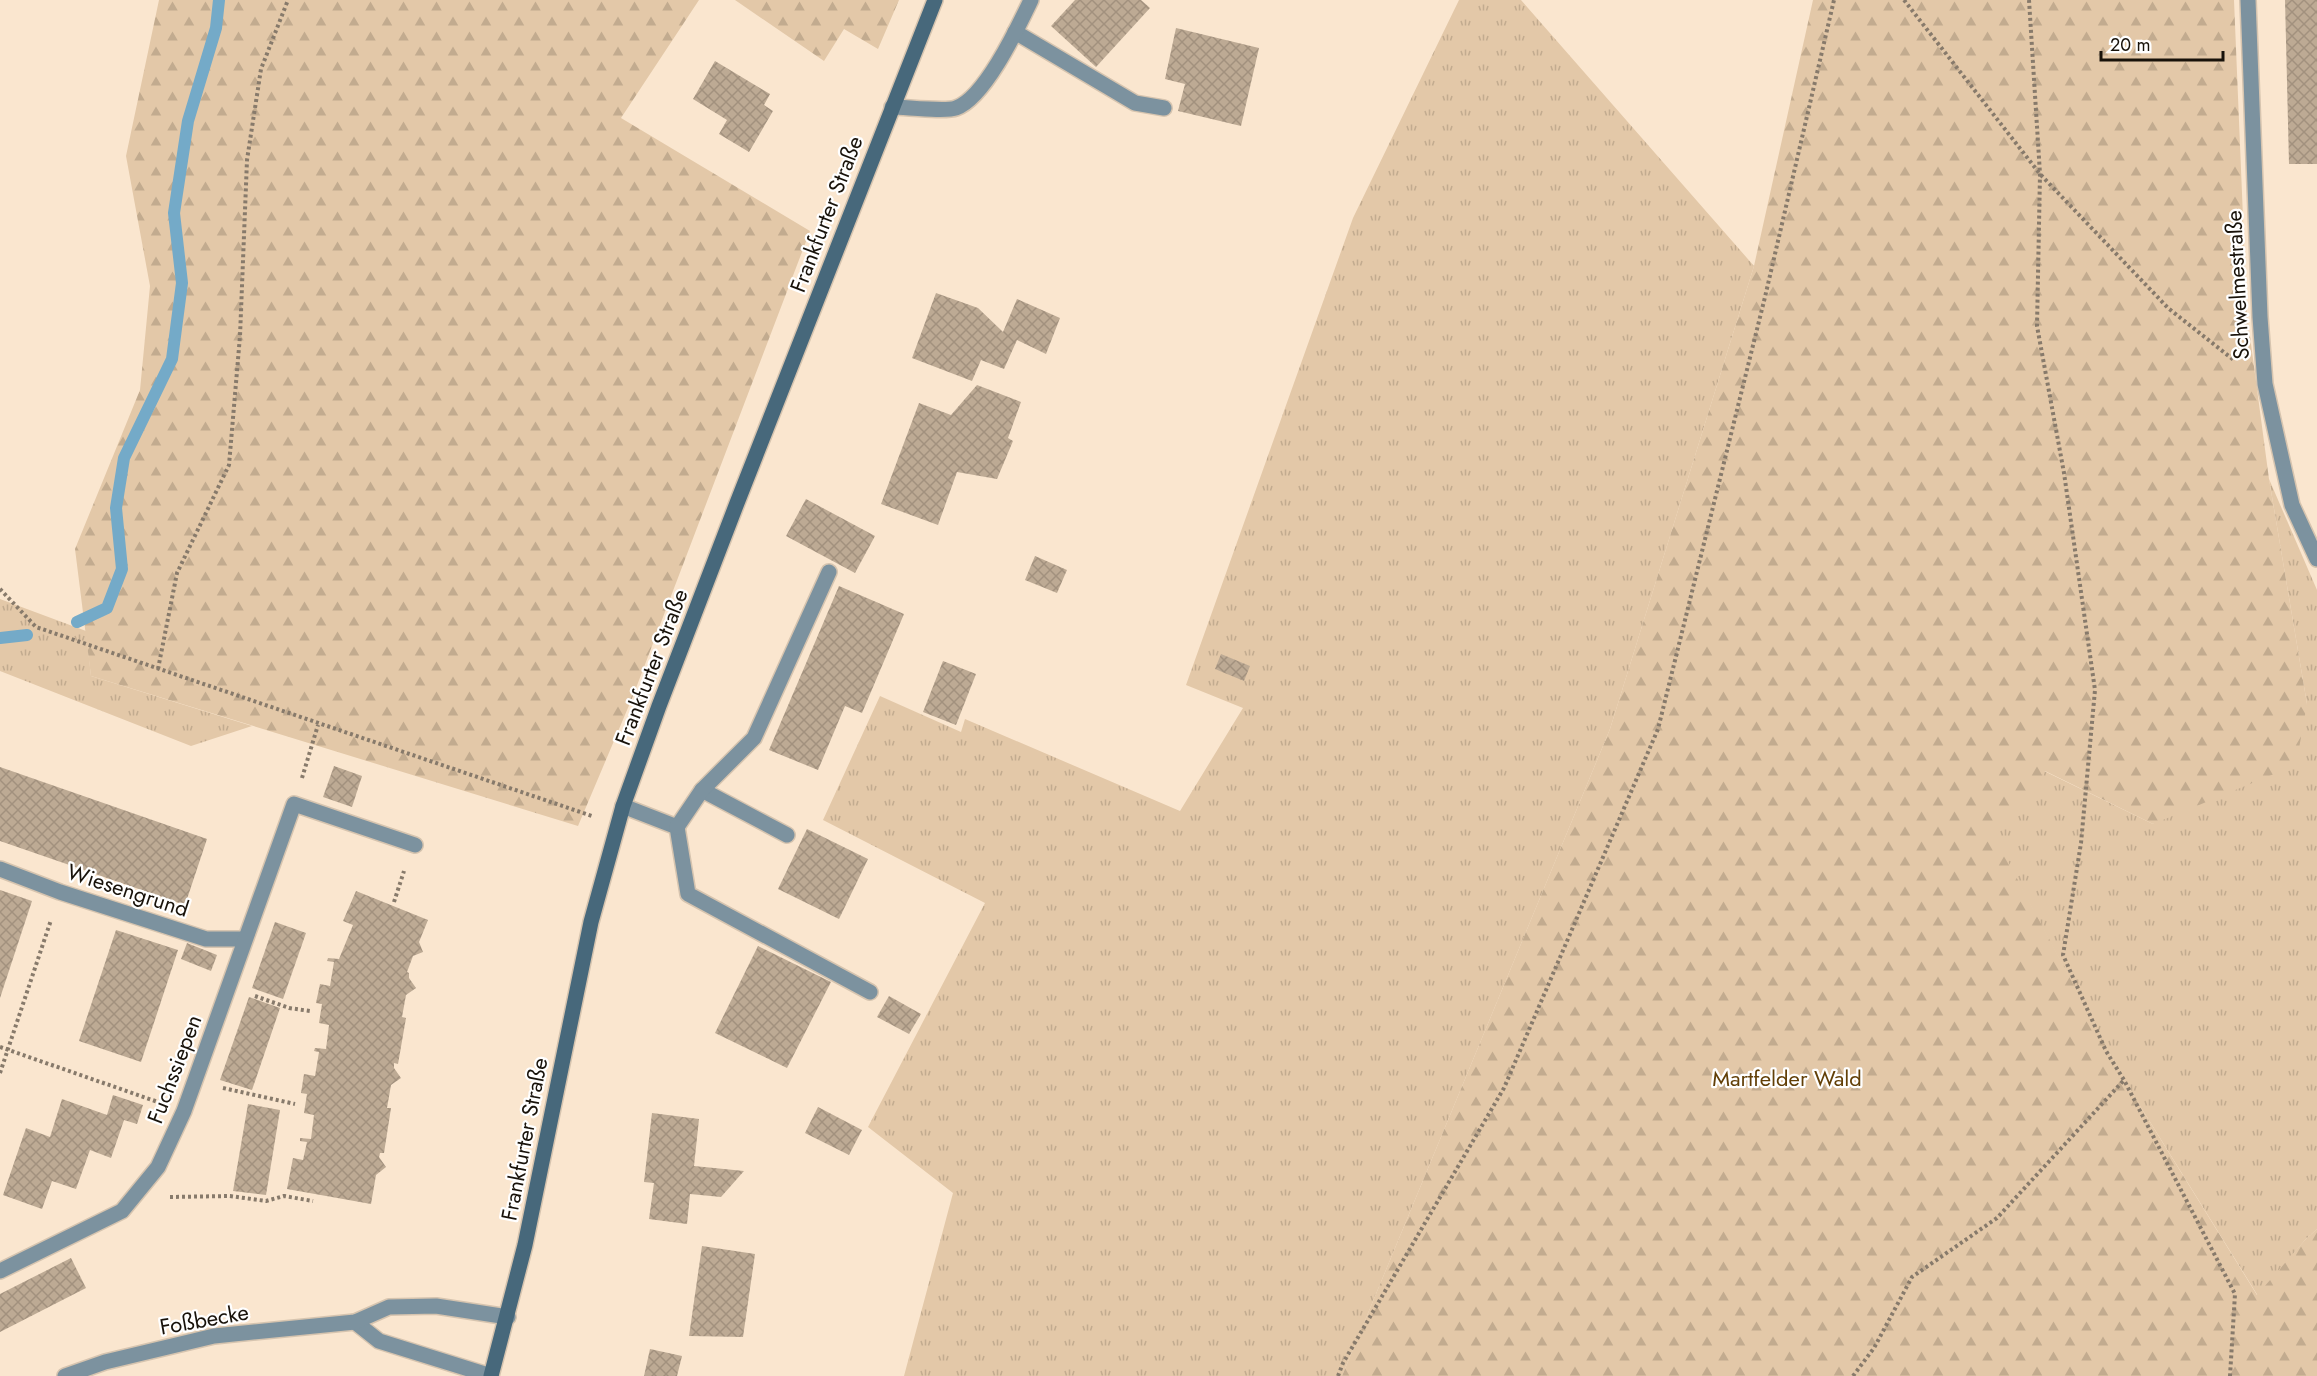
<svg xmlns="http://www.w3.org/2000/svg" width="2317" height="1376" viewBox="0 0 2317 1376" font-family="Jost,sans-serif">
<defs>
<pattern id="grass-tufts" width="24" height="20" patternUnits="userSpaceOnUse" patternTransform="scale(1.5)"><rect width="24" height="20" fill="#e3c8a8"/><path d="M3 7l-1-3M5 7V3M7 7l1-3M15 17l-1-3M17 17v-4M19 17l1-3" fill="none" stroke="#c2ab8f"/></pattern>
<pattern id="forest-firs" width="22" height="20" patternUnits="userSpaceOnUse" patternTransform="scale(1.5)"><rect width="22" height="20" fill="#e3c8a8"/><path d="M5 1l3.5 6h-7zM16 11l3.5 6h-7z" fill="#c2ab8f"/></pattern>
<pattern id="building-cross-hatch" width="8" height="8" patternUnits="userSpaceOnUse" patternTransform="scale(1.5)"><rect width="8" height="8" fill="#bdaa94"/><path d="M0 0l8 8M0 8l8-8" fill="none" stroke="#a2917e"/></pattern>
</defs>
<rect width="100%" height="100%" fill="#fae6cf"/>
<g fill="url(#grass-tufts)">
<path d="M1459,0h62l233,266 -144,463 -268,647h-438l49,-183 -85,-66 117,-224 -162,-83 57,-124 81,36 4,-13 215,92 63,-103 -57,-23 167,-467z"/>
<path d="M2269,479l48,111v639l-12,11 -47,56 -134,-216 -131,-245 49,-65 111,54 154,-120z"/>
<path d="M0,599l86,32 5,45 161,50 -61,20 -191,-75z"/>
</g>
<g fill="url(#forest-firs)">
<path d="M159,0h540l-78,118 189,113 -177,465 -55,130 -487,-150 -16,-127 65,-159 10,-104 -24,-130z"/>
<path d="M735,0h164l-21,49 -34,-20 -20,32z"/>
<path d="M1813,0h421l13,314 22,165 38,225 -11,61 -143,59 -108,-53 -51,64 130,245 133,215 48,-55 12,-11v147h-975l268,-647 144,-463z"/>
</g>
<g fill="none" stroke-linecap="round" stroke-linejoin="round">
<g stroke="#74aac8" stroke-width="12">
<path d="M77,622l30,-14 15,-39 -6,-61 8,-50 48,-99 10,-76 -8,-70 14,-92 28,-93 3,-28"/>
<path d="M0,638l27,-3"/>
</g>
</g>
<g fill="url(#building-cross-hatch)">
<path d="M1075,0h66l9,8 -54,59 -45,-41z"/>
<path d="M2285,0h32v164h-28z"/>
<path d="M1176,28l83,20 -18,78 -63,-15 7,-27 -20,-5z"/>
<path d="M715,61l55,33 -6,11 9,6 -24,41 -30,-18 8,-14 -34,-21z"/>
<path d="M936,293l42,15 25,24 14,-33 43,19 -14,36 -29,-14 -13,29 -23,-9 -9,21 -60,-23z"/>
<path d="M977,385l44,17 -13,36 5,3 -16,38 -40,-7 -19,53 -57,-21 38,-101 32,12z"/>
<path d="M806,499l69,37 -20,37 -69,-37z"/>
<path d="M1035,556l32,14 -10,23 -32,-13z"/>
<path d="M839,586l65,28 -42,99 -17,-7 -27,64 -49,-20z"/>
<path d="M1221,654l29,12 -6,15 -29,-12z"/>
<path d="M943,661l33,13 -20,51 -33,-13z"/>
<path d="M334,766l28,10 -10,31 -29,-10z"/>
<path d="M0,767l207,72 -22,66 -185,-64z"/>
<path d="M807,829l61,30 -29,60 -61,-30z"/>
<path d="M0,890l32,11 -32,97z"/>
<path d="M356,891l72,29 -9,22 4,10 -10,4 -6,16 2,1v5l7,10 -10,7 -4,22 4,1 -8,46 -4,-1v5l7,10 -10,7 -4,23h4l-7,45h-4l-1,4 7,10 -10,8 -5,29 -84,-15 6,-31 10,2 4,-18 -7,-1v-3l11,1 3,-24 -10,-2 3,-19 -6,-1 3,-19 11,2 4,-24 -5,-1 1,-3 11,1 3,-24 -10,-2 3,-19 -6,-1 4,-19 10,2 4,-24 -7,-1 1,-3 11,1 14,-34 -10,-4z"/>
<path d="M275,922l31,11 -23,66 -31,-11z"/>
<path d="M116,930l62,20 -37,112 -62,-21z"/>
<path d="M187,943l30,12 -6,16 -30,-12z"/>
<path d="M758,946l73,36 -44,86 -72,-35z"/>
<path d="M889,996l32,18 -12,20 -32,-17z"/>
<path d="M249,997l31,11 -28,82 -32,-10z"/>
<path d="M113,1095l30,10 -6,19 -13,-4 -13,38 -21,-8 -14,39 -24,-8 -10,28 -39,-14 23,-67 24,9 12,-38 45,16z"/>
<path d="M248,1104l32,6 -14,85 -33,-4z"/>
<path d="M818,1107l44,23 -13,25 -44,-22z"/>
<path d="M652,1113l47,6 -5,47 50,5 -23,26 -31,-3 -3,30 -38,-5 5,-36 -10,-1z"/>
<path d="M702,1246l53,8 -12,83 -54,-1z"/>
<path d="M71,1258l15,30 -86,44v-38z"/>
<path d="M650,1349l32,7 -5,20h-33z"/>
</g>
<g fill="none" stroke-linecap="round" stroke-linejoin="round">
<defs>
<g id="lane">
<path d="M1015,32l120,71 29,5"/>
<path d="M892,107c13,0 53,5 64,1 29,-10 62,-81 75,-108"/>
<path d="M702,790l85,45"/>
<path d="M623,806l54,21 11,67 182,98"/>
<path d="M677,827l25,-37 52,-52 75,-166"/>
</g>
<g id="street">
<path d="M2248,0l12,317 5,67 27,121 25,54"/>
<path d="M0,869l60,23 146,47h39"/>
<path d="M0,1271l122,-60 36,-44 26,-56 110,-307 121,41"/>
<path d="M355,1322l24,19 112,35"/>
<path d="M65,1376l40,-14 109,-26 141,-14 34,-15 47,-1 72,11"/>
</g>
<path id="secondary" d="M491,1376l34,-131 66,-323 32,-116 36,-100 78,-203 198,-503"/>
</defs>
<use href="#lane" stroke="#d6c4af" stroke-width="18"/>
<use href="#street" stroke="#d6c4af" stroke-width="18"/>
<use href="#secondary" stroke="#d6c4af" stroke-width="18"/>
<g stroke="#877a6b" stroke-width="4" stroke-dasharray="3 3" stroke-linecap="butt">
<path d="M1904,0l136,174 128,134 67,53"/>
<path d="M2029,0l11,174 -3,152 27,147 31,217 -14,153 -18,112 43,96 18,29 111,214 -5,82"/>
<path d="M0,589l36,38 556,189"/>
<path d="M158,669l19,-96 52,-108 11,-129 7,-176 14,-91 27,-69"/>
<path d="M302,778l16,-53"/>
<path d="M394,902l10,-31"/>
<path d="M255,996l34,12 21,3"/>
<path d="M0,1047l158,55"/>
<path d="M0,1073l51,-153"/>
<path d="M223,1088l72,16"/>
<path d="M170,1197l60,-1 36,5 18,-5 29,5"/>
<path d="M1338,1376l5,-13 161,-275 154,-359 107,-432 69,-297"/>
<path d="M1853,1376l21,-28 38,-71 85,-59 127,-138"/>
</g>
<use href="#lane" stroke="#7c929f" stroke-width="15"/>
<use href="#street" stroke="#7c929f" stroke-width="15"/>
<use href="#secondary" stroke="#47687b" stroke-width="15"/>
</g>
<g text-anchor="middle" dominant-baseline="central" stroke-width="4.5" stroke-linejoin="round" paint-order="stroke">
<g font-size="22" fill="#18120a" stroke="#fff">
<text transform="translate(826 214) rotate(-69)">Frankfurter Straße</text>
<text transform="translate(2237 285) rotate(-93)">Schwelmestraße</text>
<text transform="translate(651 667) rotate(-69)">Frankfurter Straße</text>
<text transform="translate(128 890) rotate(18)">Wiesengrund</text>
<text transform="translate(174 1069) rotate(-69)">Fuchssiepen</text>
<text transform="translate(524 1139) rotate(-79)">Frankfurter Straße</text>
<text transform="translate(204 1319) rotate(-10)">Foßbecke</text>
</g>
<g font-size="22" fill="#623f07" stroke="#fff">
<text x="1787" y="1078">Martfelder Wald</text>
</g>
</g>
<path d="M2101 51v9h122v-9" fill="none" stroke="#18120a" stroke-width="3"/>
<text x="2110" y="51" font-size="18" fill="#18120a" stroke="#ffffff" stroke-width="4.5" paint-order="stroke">20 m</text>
</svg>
